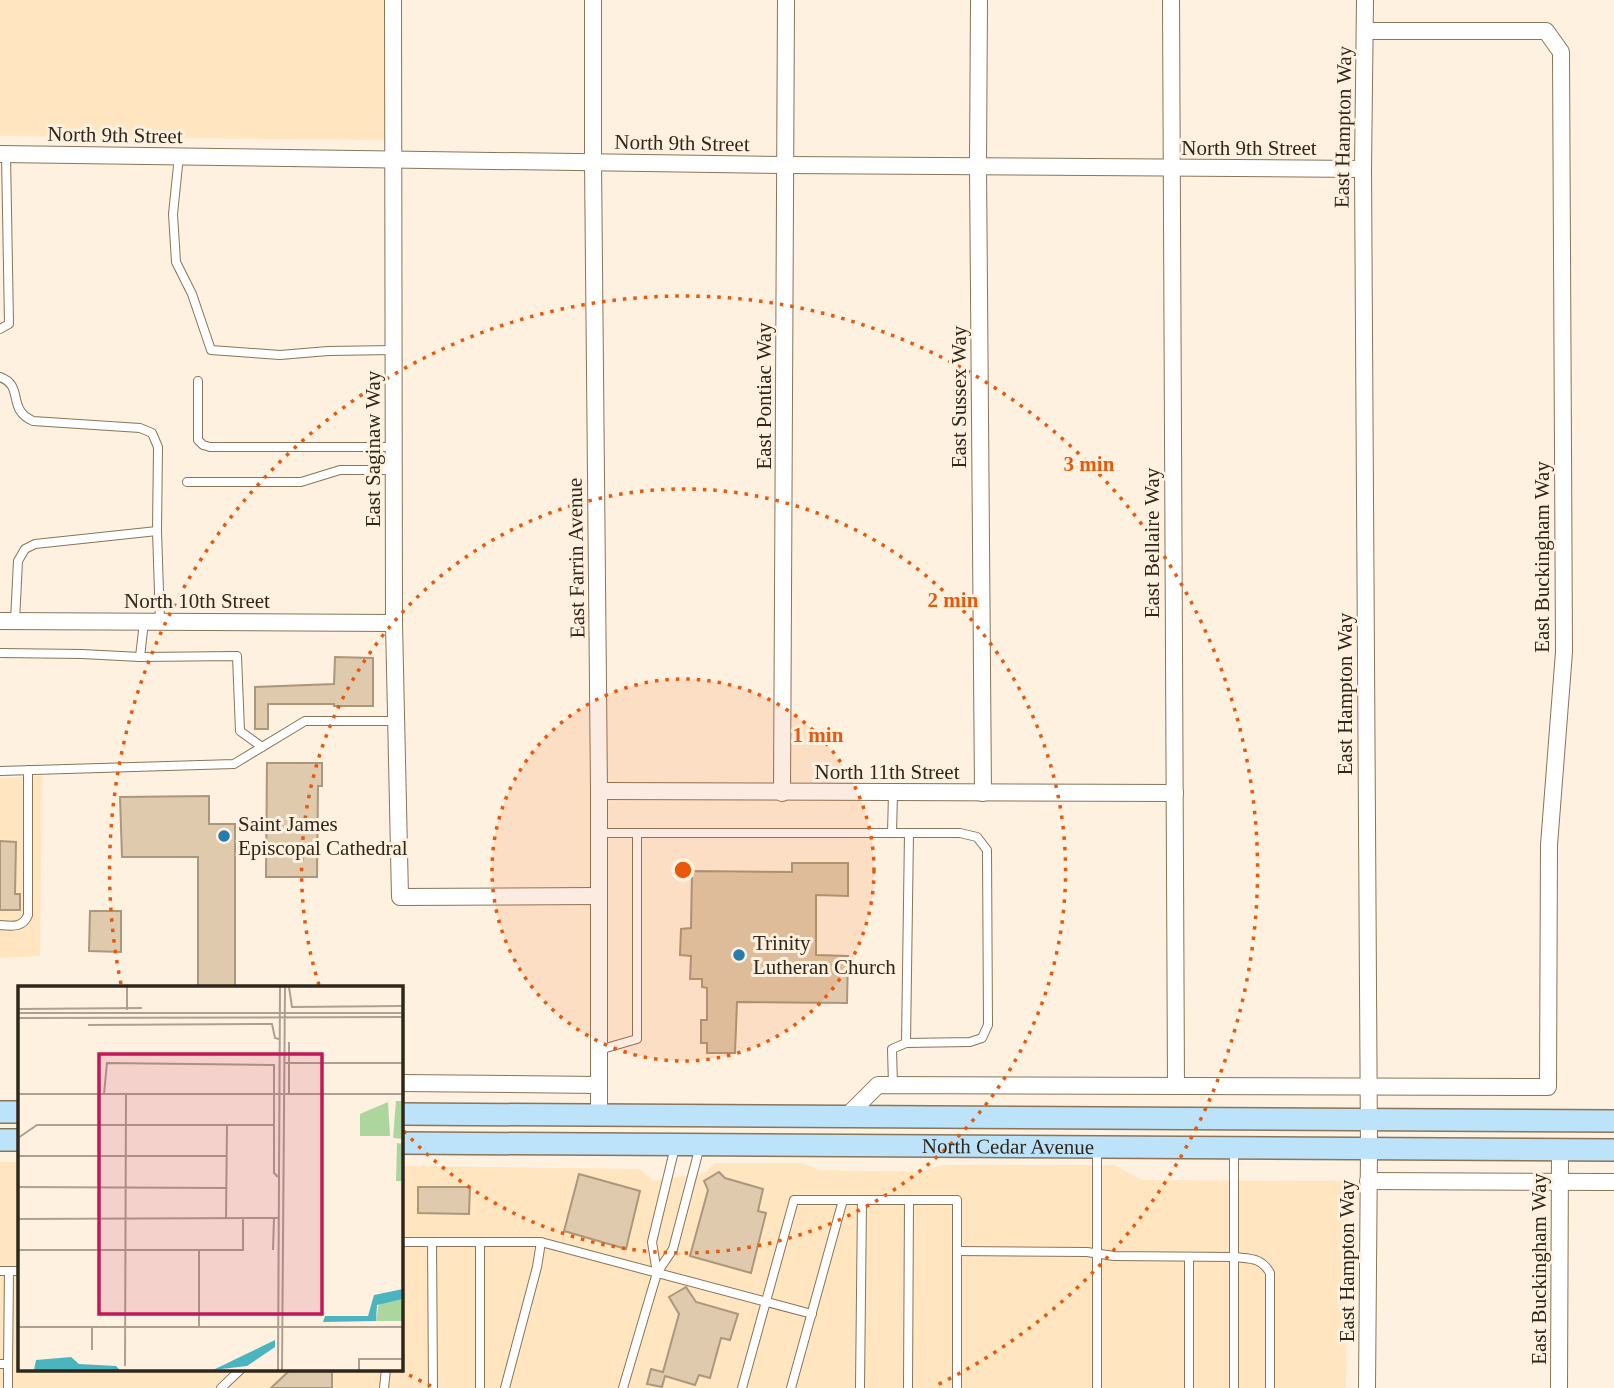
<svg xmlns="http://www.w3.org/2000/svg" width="1614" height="1388" viewBox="0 0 1614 1388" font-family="'Times New Roman',serif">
<rect width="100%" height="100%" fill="#fef1df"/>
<g fill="#ffe5c0">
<path d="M0,0h386l1,140 -387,-4z"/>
<path d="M42,776l-2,180 -40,2v-180z"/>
<path d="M0,1162h19v207h382v-203l239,3 13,12 52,-8 9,-10h88l17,7 101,2 24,-7h170l28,15 201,1 6,8 -3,199h-1346z"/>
</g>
<g fill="#dfcaad" stroke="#ab977b" stroke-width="2">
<path d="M335,657l38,1v48h-39v-2h-66v25h-13v-42l79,-3z"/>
<path d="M267,763h55v23h-4l-1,91h-51z"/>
<path d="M209,796v28h26v163h-37v-130h-76l-2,-60z"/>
<path d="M0,841l16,1 -1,52h5v16h-20z"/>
<path d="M792,863h56v33l-32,-1v60l32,1 -1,47 -110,-1 -2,51h-28v-10h-6v-23h6v-32l-5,-1v-8h-12l1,-23 -11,-1 1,-26 10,-1 1,-57 100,1z"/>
<path d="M90,911h31v41l-32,-1z"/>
<path d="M719,1172l6,6 38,11 -5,22 8,2 -15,60 -61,-17 18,-66 -4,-9z"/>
<path d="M579,1174l61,17 -14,58 -62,-18z"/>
<path d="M418,1187h52l-1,27 -51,-1z"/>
<path d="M686,1287l10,15 42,12 -8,26 -9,-2 -11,40 -11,-3 -4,10 -30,-9 -3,11 -15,-3 4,-15 12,3 16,-58 -10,-17z"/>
<path d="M291,1369h41v19h-61z"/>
</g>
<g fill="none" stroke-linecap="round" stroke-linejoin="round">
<defs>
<g id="lane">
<path d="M179,156l-6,58 3,48 16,32 19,56 69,5 48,-4 66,-1"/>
<path d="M0,329l9,-5 -3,-170"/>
<path d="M0,377c25,9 6,32 33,44l107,7 12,5 6,14 -1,84 3,91"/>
<path d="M198,381v59l5,5 7,2h184"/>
<path d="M187,482h114l39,-12h54"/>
<path d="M15,621l3,-60 7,-12 10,-5 122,-13"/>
<path d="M0,653l82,1 58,3 4,-35"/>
<path d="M140,657l97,-1 3,75 22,16"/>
<path d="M0,771l234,-7 71,-43h91"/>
<path d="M599,833h361l17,4 10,13 1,175 -6,13 -12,4 -64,1 -14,6 1,36"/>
<path d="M892,833l1,-40"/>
<path d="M0,925c12,1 23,3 28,-10v-145"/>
<path d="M906,1043l3,-210"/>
<path d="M599,1050l38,-11v-206"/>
<path d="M675,1147l-23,95 5,31 16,-24 27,-103"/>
<path d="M1097,1147v241"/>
<path d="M401,1242h140l271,72"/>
<path d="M432,1242l1,146"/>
<path d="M480,1242v146"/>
<path d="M957,1251l130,1 27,4 120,1c16,2 27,0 36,16v115"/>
<path d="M1189,1258v130"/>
<path d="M0,1271h19"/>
<path d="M0,1364h8l1,-93"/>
<path d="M8,1364v24"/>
<path d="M221,1388l20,-19"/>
<path d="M384,1388l2,-19"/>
<path d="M505,1388l32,-121 4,-25"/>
<path d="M623,1388l34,-115"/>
<path d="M742,1388l52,-188h163v188"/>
<path d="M791,1388l52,-188"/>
<path d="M860,1388l2,-188"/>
<path d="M908,1388l1,-188"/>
<path d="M1234,1388v-240"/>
</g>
<g id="street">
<path d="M393,0l1,623 6,274 199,-1"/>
<path d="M593,0v162l6,629v324"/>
<path d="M979,0l-1,166 5,627"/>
<path d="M1171,0l5,1086"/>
<path d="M1365,0l-2,169 6,980 -2,239"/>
<path d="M0,154l786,11 577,4"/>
<path d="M0,621l394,2"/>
<path d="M599,791l576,2"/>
<path d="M782,793l4,-793"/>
<path d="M401,1083l198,2"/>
<path d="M847,1116l31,-31 670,2 1,-242 15,-193 -3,-600 -15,-21h-181"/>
<path d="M1368,1181l246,1"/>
<path d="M1559,1388l1,-238"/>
</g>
<g id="secondary">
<path d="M0,1112h19"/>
<path d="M401,1114l1213,7"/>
<path d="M0,1140h19"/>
<path id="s1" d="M401,1143l1213,7"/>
</g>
</defs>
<use href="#lane" stroke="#88755a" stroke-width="10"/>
<use href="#street" stroke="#88755a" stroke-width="18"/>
<use href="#secondary" stroke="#88755a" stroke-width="24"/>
<use href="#lane" stroke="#fff" stroke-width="8"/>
<use href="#street" stroke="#fff" stroke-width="16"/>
<use href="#secondary" stroke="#bce3fa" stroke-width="21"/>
</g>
<circle cx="683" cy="870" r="191" fill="#e8590c" fill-opacity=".12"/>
<g fill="none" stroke="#e8590c" stroke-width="3.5" stroke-dasharray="3.5 7">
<circle cx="683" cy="870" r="191"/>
<path d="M319 985A382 382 0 1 1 401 1128"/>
<path d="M431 1386A574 574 0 0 1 400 1370M121 984A574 574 0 1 1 935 1386"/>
</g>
<g fill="#267cac" stroke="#fef1df" stroke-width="2.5">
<circle cx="224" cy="836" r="7"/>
<circle cx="739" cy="955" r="7"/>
</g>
<g text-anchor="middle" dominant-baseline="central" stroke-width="6" stroke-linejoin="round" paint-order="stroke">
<g font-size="21" fill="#2f271b" stroke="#fef1df">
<text transform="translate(1343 127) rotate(-89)">East Hampton Way</text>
<text transform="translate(115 135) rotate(1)">North 9th Street</text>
<text transform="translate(682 143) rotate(1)">North 9th Street</text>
<text x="1249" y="148">North 9th Street</text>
<text transform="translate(764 396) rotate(-90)">East Pontiac Way</text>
<text transform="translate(959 397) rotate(-90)">East Sussex Way</text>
<text transform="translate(373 449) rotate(-90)">East Saginaw Way</text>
<text transform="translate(1152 543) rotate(-90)">East Bellaire Way</text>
<text transform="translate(1542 557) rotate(-90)">East Buckingham Way</text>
<text transform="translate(576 558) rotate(-91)">East Farrin Avenue</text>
<text x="197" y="601">North 10th Street</text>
<text transform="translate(1345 694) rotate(-90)">East Hampton Way</text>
<text x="887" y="772">North 11th Street</text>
<text stroke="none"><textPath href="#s1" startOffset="607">North Cedar Avenue</textPath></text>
<text transform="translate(1347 1261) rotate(-90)">East Hampton Way</text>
<text transform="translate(1539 1269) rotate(-90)">East Buckingham Way</text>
</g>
<g font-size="21" fill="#2f271b" stroke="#fef1df" text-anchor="start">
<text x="238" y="824">Saint James<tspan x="238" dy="24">Episcopal Cathedral</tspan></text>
<text x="753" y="943">Trinity<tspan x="753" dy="24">Lutheran Church</tspan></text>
</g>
</g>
<g transform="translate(18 986)">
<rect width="385" height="385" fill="#fef1df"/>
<path d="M378,115h7v38l-10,-1zM370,116l2,34h-30v-22zM379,157l6,1v37h-7zM385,313v22h-27l3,-18z" fill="#add69f"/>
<path d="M385,303v10l-26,6 -1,16 -53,1 2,-6h43l6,-21zM257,354v7l-28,19 -34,4zM53,371l8,7 37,2 4,4h-86l2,-10z" fill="#4bb5bf"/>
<path fill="none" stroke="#aba091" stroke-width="2" d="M271,1l3,20 111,-1M0,23l124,-1M109,24v-23M0,27h385M0,32l385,-1M70,39l184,-1 3,14 4,1M266,77h119M0,108h385M86,108l3,-31 167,2v108l4,4M271,108v-52M0,152l19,-13h237M0,170h209M0,201l209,1M208,232l1,-93M0,233l260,-1M0,264h225v-32M255,264l1,-32M74,340v24M181,340v-75M0,341h385M107,380l1,-272M260,384l2,-383M264,384l3,-383M341,384v-11h44"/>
<path fill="#c2185b" fill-opacity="0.15" stroke="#c2185b" stroke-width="3.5" d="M81,68h223v260h-223z"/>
<rect width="385" height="385" fill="none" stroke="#2f271b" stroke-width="3.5"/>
</g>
<circle cx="683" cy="870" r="10" fill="#e8590c" stroke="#fef1df" stroke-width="3.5"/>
<g font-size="21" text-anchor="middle" font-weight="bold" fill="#e8590c" stroke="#fef1df" stroke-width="6" stroke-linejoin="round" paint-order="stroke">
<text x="1089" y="471">3 min</text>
<text x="953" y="607">2 min</text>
<text x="818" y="742">1 min</text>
</g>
</svg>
